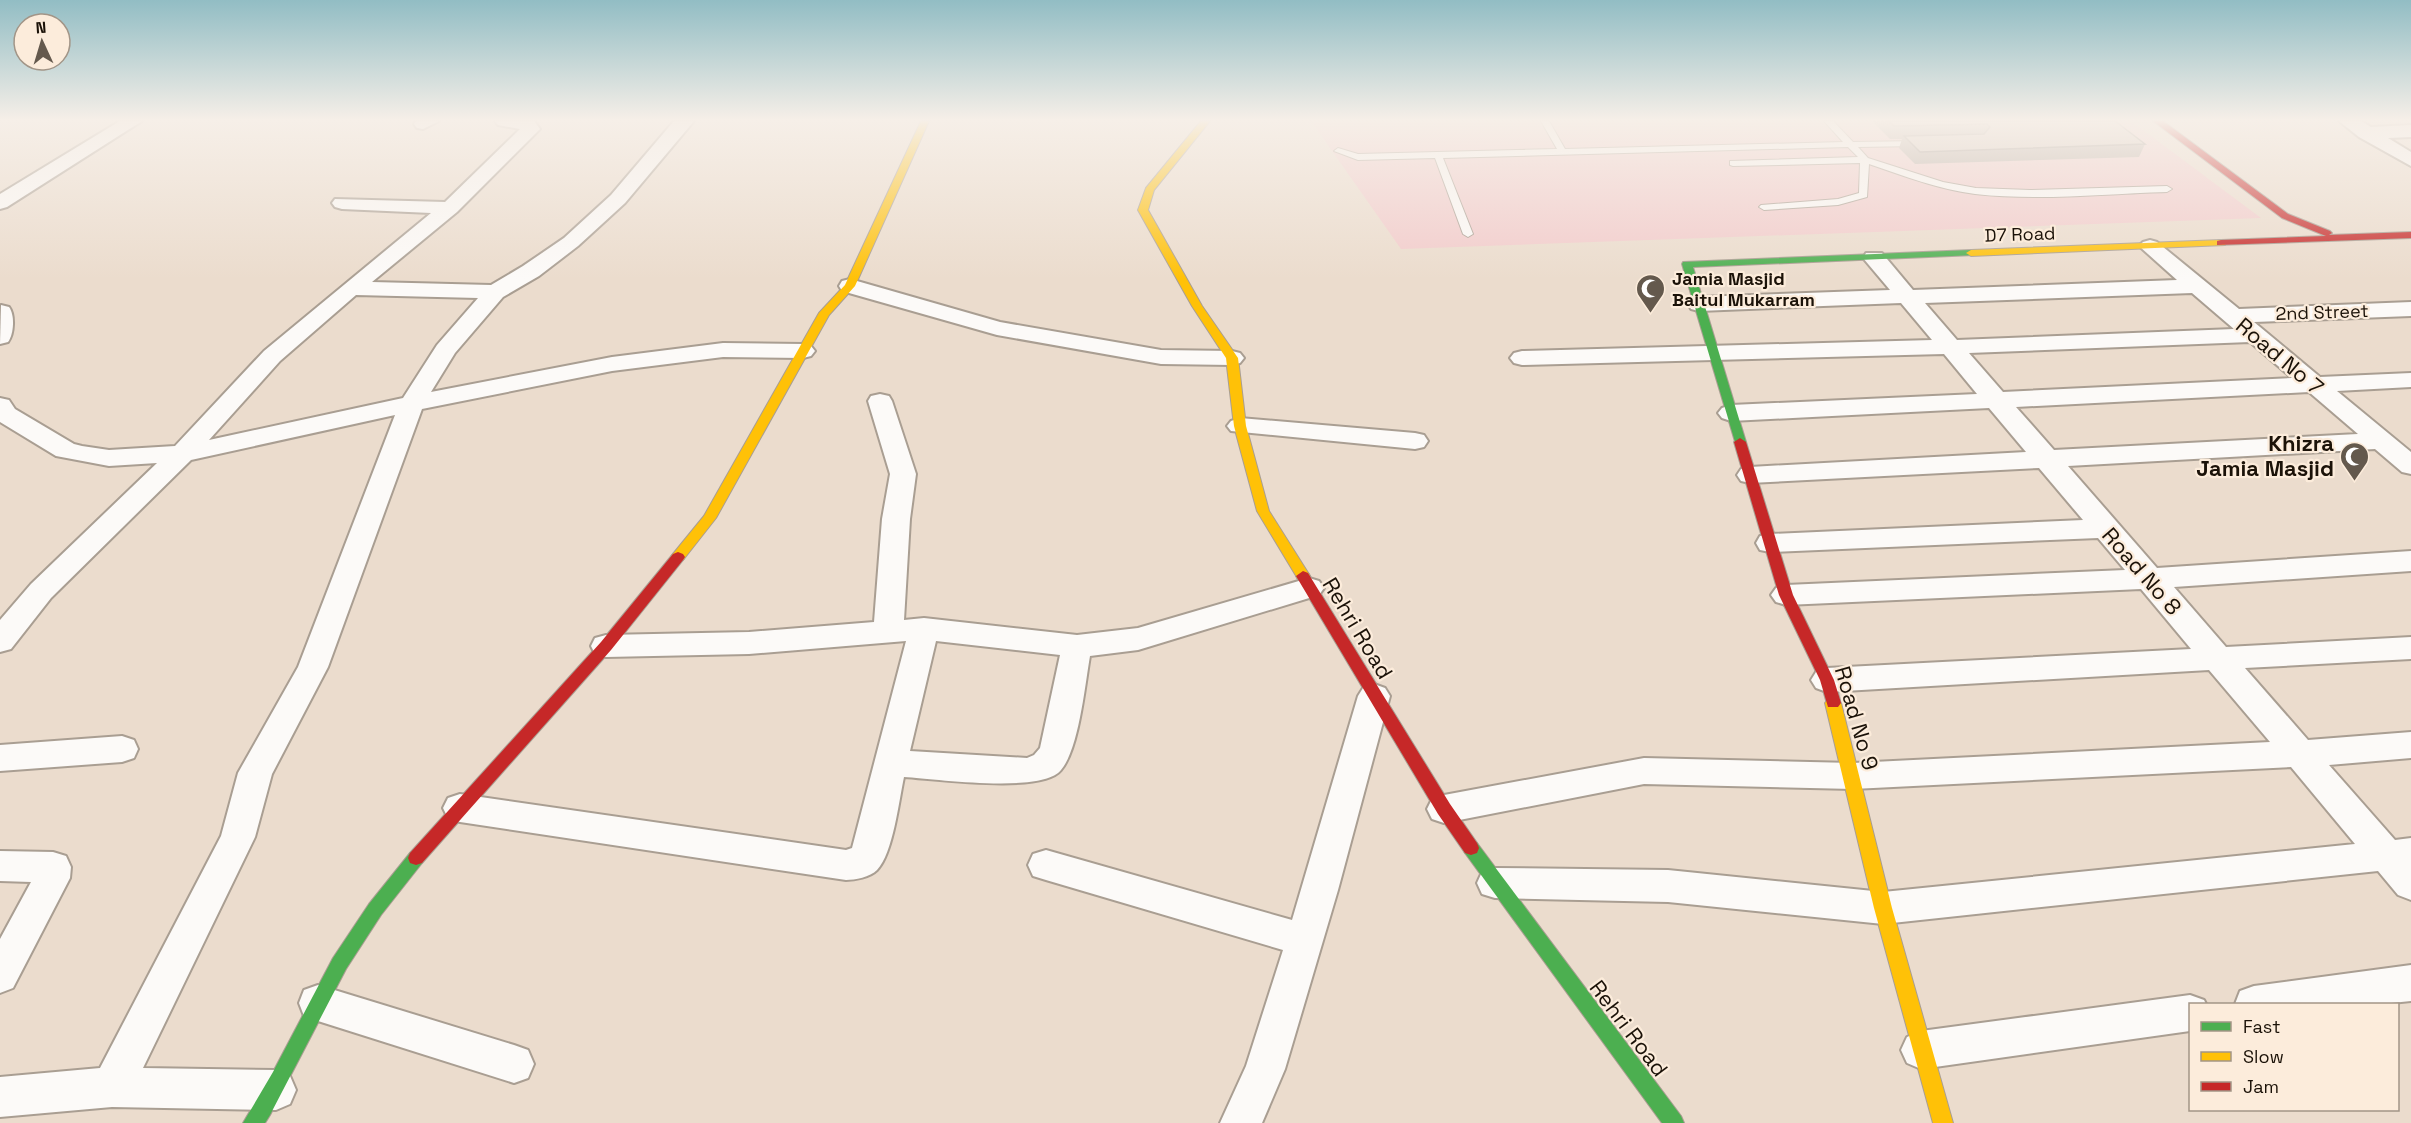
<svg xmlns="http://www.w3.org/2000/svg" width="2411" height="1123" viewBox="0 0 2411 1123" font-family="'Space Grotesk',sans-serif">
<rect width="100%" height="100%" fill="#ebdccd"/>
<path fill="#f2cbcb" d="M1311,121h820l130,97 -860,31z"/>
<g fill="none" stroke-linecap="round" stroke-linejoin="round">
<defs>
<path id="lane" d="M1541,121h8l16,28 278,-7 -19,-21h9l20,21 67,-1v4l-3,1 -59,1 10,11 75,24 33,6 54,2 137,-4 5,3 -5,3c-63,2 -129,9 -192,2 -37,-5 -71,-18 -106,-30l-2,33 -29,8 -74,5 -5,-3 2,-2 77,-6 21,-6 1,-30 -127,3 -3,-1v-4l128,-4 -10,-10 -405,11 30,76 -5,3 -5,-3 -28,-76 -77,2 -24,-9 4,-3 20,6 199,-5z"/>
<g id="street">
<path d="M120,121h22l-135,86 -7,2v-15z"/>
<path d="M416,121h23l-16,8 -6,-1 -3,-4z"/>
<path d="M495,121h39l6,8 -83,83 -85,70 119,3 32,-19 41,-28 47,-43 63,-74h20l-69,82 -47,43 -39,30 -36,21 -48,56 -24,39 181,-35 111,-14 80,1 8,2 4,5 -4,5 -8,2 -80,-1 -111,14 -190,38 -94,258 -56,107 -17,63 -112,231 133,2 14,6 6,14 -6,14 -14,6 -164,-3 -112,10v-40l100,-9 121,-232 17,-63 60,-106 97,-252 -204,45 -140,138 -40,51 -11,3v-32l31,-36 126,-121 -48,3 -53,-10 -56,-34v-24l9,2 6,9 59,35 8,2 27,4 66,-4 89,-95 167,-138 -89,-4 -7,-2 -3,-4 3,-4 110,3 75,-73 -22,-4zM356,295l122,3 -41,47 -34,53 -194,42 71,-79z"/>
<path d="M2339,121h22l10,6 40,-2v12l-23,1 23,14v14l-52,-29z"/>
<path d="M2150,240l7,2 82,67 172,-7v14l-157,6 66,55 91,-4v14l-74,4 74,61v22l-9,-2 -27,-23 -307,17 89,102 254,-17v20l-237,16 52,60 185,-10v22l-166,9 63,72 103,-8v26l-82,7 66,75 16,-2v62l-13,-5 -20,-24 -495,53 -215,-22 -173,-4 -13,-4 -5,-11 5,-11 13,-4 173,2 215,22 472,-48 -64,-77 -438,22 -209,-5 -200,39 -12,-4 -5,-10 5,-10 12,-4 200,-37 209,5 417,-21 -61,-72 -382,22 -11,-4 -5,-8 5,-8 11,-4 364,-19 -50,-60 -355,16 -10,-3 -5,-7 5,-7 10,-3 339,-15 -27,-32 -328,14 -10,-2 -4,-7 4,-7 10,-2 313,-14 -44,-52 -289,15 -9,-2 -4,-6 4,-6 9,-2 276,-15 -37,-44 -258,13 -9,-3 -4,-5 4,-5 9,-3 246,-11 -33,-40 -422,11 -8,-2 -4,-5 4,-5 8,-2 410,-11 -31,-37 -202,8 -8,-2 -3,-5 3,-5 8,-2 191,-7 -27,-32 3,-5h16l31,37 264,-10 -38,-34 4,-4zM2192,293l42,36 -277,11 -32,-37zM2250,342l42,36 -289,14 -34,-39zM2309,392l49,42 -304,16 -38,-43z"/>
<path d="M850,279l150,43 161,28 71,1 8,2 4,5 -4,5 -8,2 -71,-1 -164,-29 -155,-44 -3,-5 3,-5z"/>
<path d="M1,305l8,2c6,8 5,27 -1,35l-8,2z"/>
<path d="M880,394l9,2 3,5 24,73 -6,45 -6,101 20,-2 153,17 61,-7 171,-50 10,3 5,7 -5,7 -181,55 -48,6c-5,28 -11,93 -29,114 -19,24 -125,9 -157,7 -5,23 -11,77 -27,93 -7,7 -22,10 -31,10l-386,-58 -12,-4 -5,-10 5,-10 12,-4 386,56 6,-2 54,-207 -157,13 -143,3 -11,-3 -4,-8 4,-8 11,-3 143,-3 125,-10 8,-103 8,-45 -22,-73 3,-5zM936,641l124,14 -20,93 -6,7 -7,3 -117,-7z"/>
<path d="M1240,418l175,15 9,2 4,6 -4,6 -9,2 -184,-18 -4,-5 4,-5z"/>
<path d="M1374,684l11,4 5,8 -52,194 -53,179 -23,54h-42l26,-57 37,-116 -237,-70 -13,-4 -5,-11 5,-11 13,-4 246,70 66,-224 5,-8z"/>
<path d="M122,736l12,4 4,9 -4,9 -12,4 -122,9v-26z"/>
<path d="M0,851l53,1 13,4 5,11 -1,11 -57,110 -13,5v-54l31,-57 -31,-1z"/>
<path d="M2411,965v36l-29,3h-147l5,-13 14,-5z"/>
<path d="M318,985l196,60 14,5 6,14 -6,14 -14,5 -196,-62 -14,-5 -5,-13 5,-13z"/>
<path d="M2190,995l14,5 2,4h-16v27l-269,38 -14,-6 -6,-13 6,-13 14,-6z"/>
</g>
<g id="fast">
<path d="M1971,250l4,1v4l-282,12 53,175 -2,3h-8l-54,-181 1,-2z"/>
<path d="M1471,841l6,2 204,273 3,7h-22l-197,-270 -2,-5 2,-5z"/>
<path d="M416,851l6,2 2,5 -2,5 -41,52 -35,54 -76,146 -5,8h-22l30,-51 60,-114 36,-54 41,-51z"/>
</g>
<g id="slow">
<path d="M921,121h8l-74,165 -26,29 -113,203 -33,42h-10l-2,-3 2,-3 31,-38 115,-203 26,-28z"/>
<path d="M1201,121h9l-56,69 -6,20 54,96 36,52 8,68 23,85 41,65 -7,5 -5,-2 -41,-68 -23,-85 -8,-68 -34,-52 -54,-96 8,-22z"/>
<path d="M2221,240l4,1v4l-254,11 -5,-3 5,-3z"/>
<path d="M1833,697l5,2 3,4 51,205 61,215h-20l-59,-215 -49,-205 3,-4z"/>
</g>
<g id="jam">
<path d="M2153,121h10l125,93 42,17 2,2 -3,2 82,-3v6l-194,7v-4l4,-1 105,-4 -44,-18z"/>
<path d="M1740,438l6,4 47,153 41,85 7,23 -3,4h-10l-8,-27 -41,-85 -45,-153z"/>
<path d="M678,552l5,2 2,3 -2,3 -72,90 -189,213 -6,2 -6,-2 -2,-5 2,-5 191,-211 72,-88z"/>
<path d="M1303,571l5,2 142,231 27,39 2,5 -2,5 -6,2 -6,-2 -27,-39 -142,-238z"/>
</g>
</defs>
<use href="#lane" stroke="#a99e92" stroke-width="2"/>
<use href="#street" stroke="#a99e92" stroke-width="4"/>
<use href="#fast" stroke="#a99e92" stroke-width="2"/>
<use href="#slow" stroke="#a99e92" stroke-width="2"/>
<use href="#jam" stroke="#a99e92" stroke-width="2"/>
<use href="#lane" fill="#fcfaf8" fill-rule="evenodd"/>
<use href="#street" fill="#fcfaf8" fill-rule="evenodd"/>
<use href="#fast" fill="#4caf50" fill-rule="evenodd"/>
<use href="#slow" fill="#ffc107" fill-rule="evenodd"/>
<use href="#jam" fill="#c62828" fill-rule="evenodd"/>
</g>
<path fill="#b6aaa2" d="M1872,121h243l30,23 -6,13 -224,7 -16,-16 3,-9h-12z"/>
<path fill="#d4c6bc" stroke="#948b84" stroke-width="1.5" d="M1889,121h226l30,23 -225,8 -16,-16 80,-2 6,-7 -3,-3 -93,2z"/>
<linearGradient id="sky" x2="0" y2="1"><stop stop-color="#92bdc4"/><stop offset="0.43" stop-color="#f6efe8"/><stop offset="1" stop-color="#f6efe8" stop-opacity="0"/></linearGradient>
<rect width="2411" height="279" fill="url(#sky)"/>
<defs>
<symbol id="mosque-pin" viewBox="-11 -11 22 30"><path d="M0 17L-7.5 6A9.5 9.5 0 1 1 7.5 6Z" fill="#64594d" stroke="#fcecdb"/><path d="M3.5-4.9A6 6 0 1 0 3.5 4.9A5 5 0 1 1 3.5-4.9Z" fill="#fff"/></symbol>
</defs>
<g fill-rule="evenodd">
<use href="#mosque-pin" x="1634" y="272" width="33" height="45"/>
<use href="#mosque-pin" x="2338" y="440" width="33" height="45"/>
</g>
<g text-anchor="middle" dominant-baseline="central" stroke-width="4.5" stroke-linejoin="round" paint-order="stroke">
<g font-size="18" fill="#1b1208" stroke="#fcecdb">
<text transform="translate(2020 234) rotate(-2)">D7 Road</text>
<text transform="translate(2322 312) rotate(-2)">2nd Street</text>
</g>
<g font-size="18" font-weight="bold" fill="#1b1208" stroke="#fcecdb" text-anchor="start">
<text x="1672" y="278">Jamia Masjid<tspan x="1672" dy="21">Baitul Mukarram</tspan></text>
</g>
<g font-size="22" fill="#1b1208" stroke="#fcecdb">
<text transform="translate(2280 356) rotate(40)">Road No 7</text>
<text transform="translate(2142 571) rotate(49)">Road No 8</text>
<text transform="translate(1358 628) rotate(59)">Rehri Road</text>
<text transform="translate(1857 718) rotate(74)">Road No 9</text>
<text transform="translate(1629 1028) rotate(53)">Rehri Road</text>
</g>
<g font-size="22" font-weight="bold" fill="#1b1208" stroke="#fcecdb" text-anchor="end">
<text x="2334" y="443">Khizra<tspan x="2334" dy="25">Jamia Masjid</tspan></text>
</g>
</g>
<rect x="2189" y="1003" width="210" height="108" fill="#fcecdb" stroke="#a29587" stroke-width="1.5"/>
<rect x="2201" y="1022" width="30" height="9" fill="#4caf50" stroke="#a29587" stroke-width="1.5"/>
<text x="2243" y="1033" font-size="18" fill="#1b1208">Fast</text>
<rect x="2201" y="1052" width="30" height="9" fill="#ffc107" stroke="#a29587" stroke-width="1.5"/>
<text x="2243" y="1063" font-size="18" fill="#1b1208">Slow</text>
<rect x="2201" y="1082" width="30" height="9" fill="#c62828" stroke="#a29587" stroke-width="1.5"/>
<text x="2243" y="1093" font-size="18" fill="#1b1208">Jam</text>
<g transform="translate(42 42) rotate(356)"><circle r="28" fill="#fcecdb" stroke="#a29587" stroke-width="1.5"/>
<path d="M0-4.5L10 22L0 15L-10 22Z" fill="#64594d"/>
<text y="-9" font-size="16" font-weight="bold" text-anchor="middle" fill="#1b1208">N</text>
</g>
</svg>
